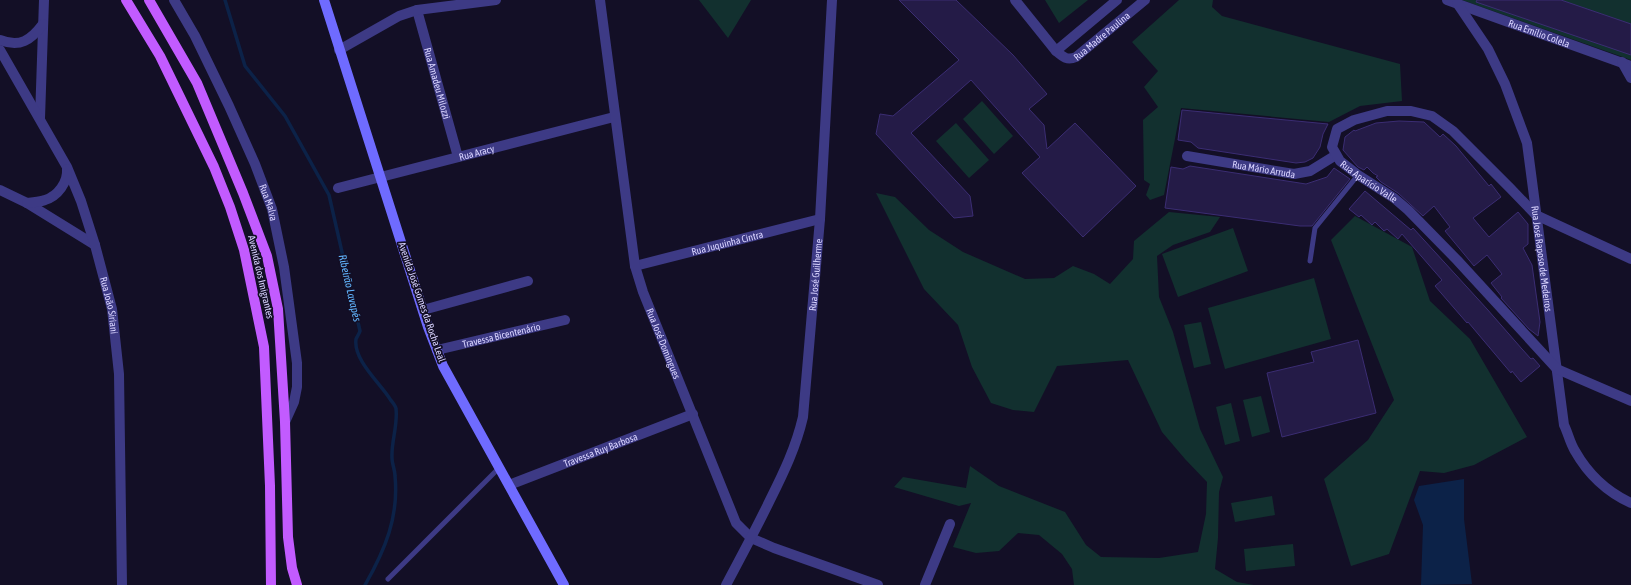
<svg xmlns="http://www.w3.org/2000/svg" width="1631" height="585" viewBox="0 0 1631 585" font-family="'Asap Condensed',sans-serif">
<rect width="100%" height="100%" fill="#130f26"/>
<g fill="#12302f">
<path d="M699,0h52l-23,38z"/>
<path d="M1045,0h43l-29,23z"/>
<path d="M1179,0h34l-1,7 10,9 178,48 2,37 -42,5 -31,16 -148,-14 -17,87 -14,5 -4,-5 4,-11 -6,-4 -1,-60 15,-13 -14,-20 14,-16 -26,-29z"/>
<path d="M1462,0h169v60z"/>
<path d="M982,101l31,35 -19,18 -31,-35z"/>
<path d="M956,123l33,37 -20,18 -33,-37z"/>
<path d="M876,193l19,4 34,33 34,22 62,27 29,-1 19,-12 21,8 16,10 23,-25 1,-18 35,-29 51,5 -10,15 -37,13 -16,11 2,41 14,35 27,97 23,48 -4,15 -1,46 -3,31 22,13 17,3h-180l-2,-16 -10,-15 -23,-19 -21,-2 -19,18 -23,2 -23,-6 18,-44 -12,3 -65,-19 9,-10 63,11 4,-22 29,20 66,26 21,33 15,12 58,1 39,-6 8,-38 1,-32 -22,-23 -23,-27 -34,-72 -71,6 -23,46 -21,-2 -22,-7 -19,-36 -14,-42 -34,-36z"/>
<path d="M1355,216l57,31 18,54 40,38 57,98 -53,28 -30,8 -24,-2 -31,83 -38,12 -27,-87 44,-39 26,-40 -63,-160z"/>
<path d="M1233,228l15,43 -70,26 -16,-43z"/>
<path d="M1314,278l17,61 -106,30 -17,-61z"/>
<path d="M1201,322l10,42 -17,4 -10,-43z"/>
<path d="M1261,396l9,36 -18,5 -9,-37z"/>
<path d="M1231,403l9,38 -15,4 -9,-38z"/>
<path d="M1272,496l3,19 -40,7 -4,-19z"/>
<path d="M1293,544l2,22 -49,5 -2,-22z"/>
</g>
<path fill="#0c2248" d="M1464,479v40l8,65 -51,1 2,-60 -9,-25 5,-14z"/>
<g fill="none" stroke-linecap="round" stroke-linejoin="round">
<path stroke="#0c2248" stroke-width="3.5" d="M225,0l20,66 40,50 44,79 31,136c-1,3 -3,6 -4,8 -3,21 24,44 34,60 2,3 6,7 6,10 2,16 -5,33 -4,49 0,6 3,12 3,18 4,41 -10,74 -30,109"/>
</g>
<g fill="#241b47" stroke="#3b2d73">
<path d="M899,0h57l57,55 34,39 -18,15 15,16 3,24 28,-26 61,63 -53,51 -61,-64 18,-16 -69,-77 -60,53 59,63 3,20 -19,2 -78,-84 4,-20 13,2 66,-56z"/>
<path d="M1477,0h84l70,24v31l-155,-53z"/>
<path d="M1182,110l83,8 63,6 -5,10 -3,13 -7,11 -8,4 -9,1 -98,-15 -7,-6 -13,-2z"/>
<path d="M1399,121l25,1 16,15 3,-3 13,12 33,40 2,-2 10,13 -28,21 16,19 29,-25 10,12v20l-5,4 9,17 8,57 -2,14 -9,-7 -28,-31 1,-1 -11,-14 11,-9 -15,-19 -13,11 -29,-35 5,-4 -16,-21 -11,10 -25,-23 -17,-11 -5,-5 2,-1 -5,-3 -6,-6 -3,3 -6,-3 -15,-17 2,-13 9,-7 1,1 21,-8z"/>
<path d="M1190,166l116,18 21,-7 7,-9 16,11 -38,47h-12l-135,-18 6,-41 12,2z"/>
<path d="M1365,191l46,39 2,-2 74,81 35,40 9,10 2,-1 7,8 -19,16 -9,-11 -1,2 -43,-51 -1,1 -32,-37 7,-6 -40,-46 -4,5 -11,-10 -3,2 -9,-9 -3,3 -11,-10 -2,2 -10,-8z"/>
<path d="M1358,340l18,73 -94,24 -15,-64 47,-11 -3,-10z"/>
</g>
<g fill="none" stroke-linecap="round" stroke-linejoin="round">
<g stroke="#3d3a85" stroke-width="5">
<path d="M1310,261l5,-33 43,-53"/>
<path d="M388,579l111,-111"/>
</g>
<g stroke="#3d3a85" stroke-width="10">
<path id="s1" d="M174,0l21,36 34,70 26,58 17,45 12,58 13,96v24l-3,15 -9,20"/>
<path id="s2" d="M1015,0l41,51c7,6 11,10 20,6l69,-57"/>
<path id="s3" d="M1447,0l184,66"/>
<path id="s4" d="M1457,3l31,46 17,35 22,59 37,282c4,8 6,18 11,26 13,23 32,41 56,52"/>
<path id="s5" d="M417,10l41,147"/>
<path d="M339,50l60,-34 18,-6 79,-10"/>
<path d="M1056,51l61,-51"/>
<path d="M1622,62l9,16"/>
<path d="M40,118l4,-118"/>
<path id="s6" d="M1187,156l107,18 16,-3 26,-16"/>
<path id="s7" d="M338,188l276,-71"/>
<path d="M0,190l27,13 68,42"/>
<path id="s8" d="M1631,259l-95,-44 -26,-27 -57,-57 -21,-15 -21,-5h-24l-33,9 -17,9 -5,18 8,14 18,14 36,23 14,12 49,50 100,109 74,32"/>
<path id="s9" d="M635,266l185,-47"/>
<path d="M423,310l105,-29"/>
<path id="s10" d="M437,350l128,-30"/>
<path id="s11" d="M509,485l184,-71"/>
<path d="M925,585l25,-61"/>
</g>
<g stroke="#3d3a85" stroke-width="10">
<path id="s12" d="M600,0l35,266 8,26 93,231 15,15 23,10 104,37"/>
<path d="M0,40c20,8 31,0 43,-16"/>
<path id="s13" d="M0,50l67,117 14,34 14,44 17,64 7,65 3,211"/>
<path d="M27,203c5,-1 13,-1 18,-3 13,-4 23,-18 22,-31"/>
<path id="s14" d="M726,585c15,-28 30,-56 44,-85 14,-28 26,-53 33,-83l17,-198 12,-219"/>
</g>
<path stroke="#6f6bff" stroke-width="10" d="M324,0l104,327 15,39 121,219"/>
<g stroke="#c25bff" stroke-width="10">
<path d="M126,0l34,56 54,111 16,40 14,43 20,97 6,139 1,99"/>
<path d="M149,0l48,83 46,110 24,63 11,53 7,113 3,115 4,31 5,17"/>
</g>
</g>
<g text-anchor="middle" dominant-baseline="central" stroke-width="3.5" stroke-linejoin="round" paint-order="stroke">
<g font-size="10" fill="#d9d4ff" stroke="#130f26">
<text stroke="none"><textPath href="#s3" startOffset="98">Rua Emílio Colela</textPath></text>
<text stroke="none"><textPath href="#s2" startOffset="121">Rua Madre Paulina</textPath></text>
<text stroke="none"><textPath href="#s5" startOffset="76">Rua Amadeu Milozzi</textPath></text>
<text stroke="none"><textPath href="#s7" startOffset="143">Rua Aracy</textPath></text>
<text stroke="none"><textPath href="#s6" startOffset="78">Rua Mário Arruda</textPath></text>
<text stroke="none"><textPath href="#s8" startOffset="418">Rua Aparício Valle</textPath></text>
<text stroke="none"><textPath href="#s1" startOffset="224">Rua Malva</textPath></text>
<text stroke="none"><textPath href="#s9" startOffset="95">Rua Juquinha Cintra</textPath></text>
<text stroke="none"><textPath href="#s4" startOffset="274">Rua José Raposo de Medeiros</textPath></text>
<text stroke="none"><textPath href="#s14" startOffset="328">Rua José Guilherme</textPath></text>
<text transform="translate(261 277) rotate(77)">Avenida dos Imigrantes</text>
<text transform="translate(422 302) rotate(71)">Avenida José Gomes da Rocha Leal</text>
<text stroke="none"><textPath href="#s13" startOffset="280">Rua João Siriani</textPath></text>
<text stroke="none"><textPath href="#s10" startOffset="66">Travessa Bicentenário</textPath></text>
<text stroke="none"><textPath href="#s12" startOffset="351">Rua José Domingues</textPath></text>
<text stroke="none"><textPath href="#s11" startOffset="98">Travessa Ruy Barbosa</textPath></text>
</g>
<g font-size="11" font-style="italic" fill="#62b6ff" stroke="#130f26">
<text transform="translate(350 288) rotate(77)">Ribeirão Lavapés</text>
</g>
</g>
</svg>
